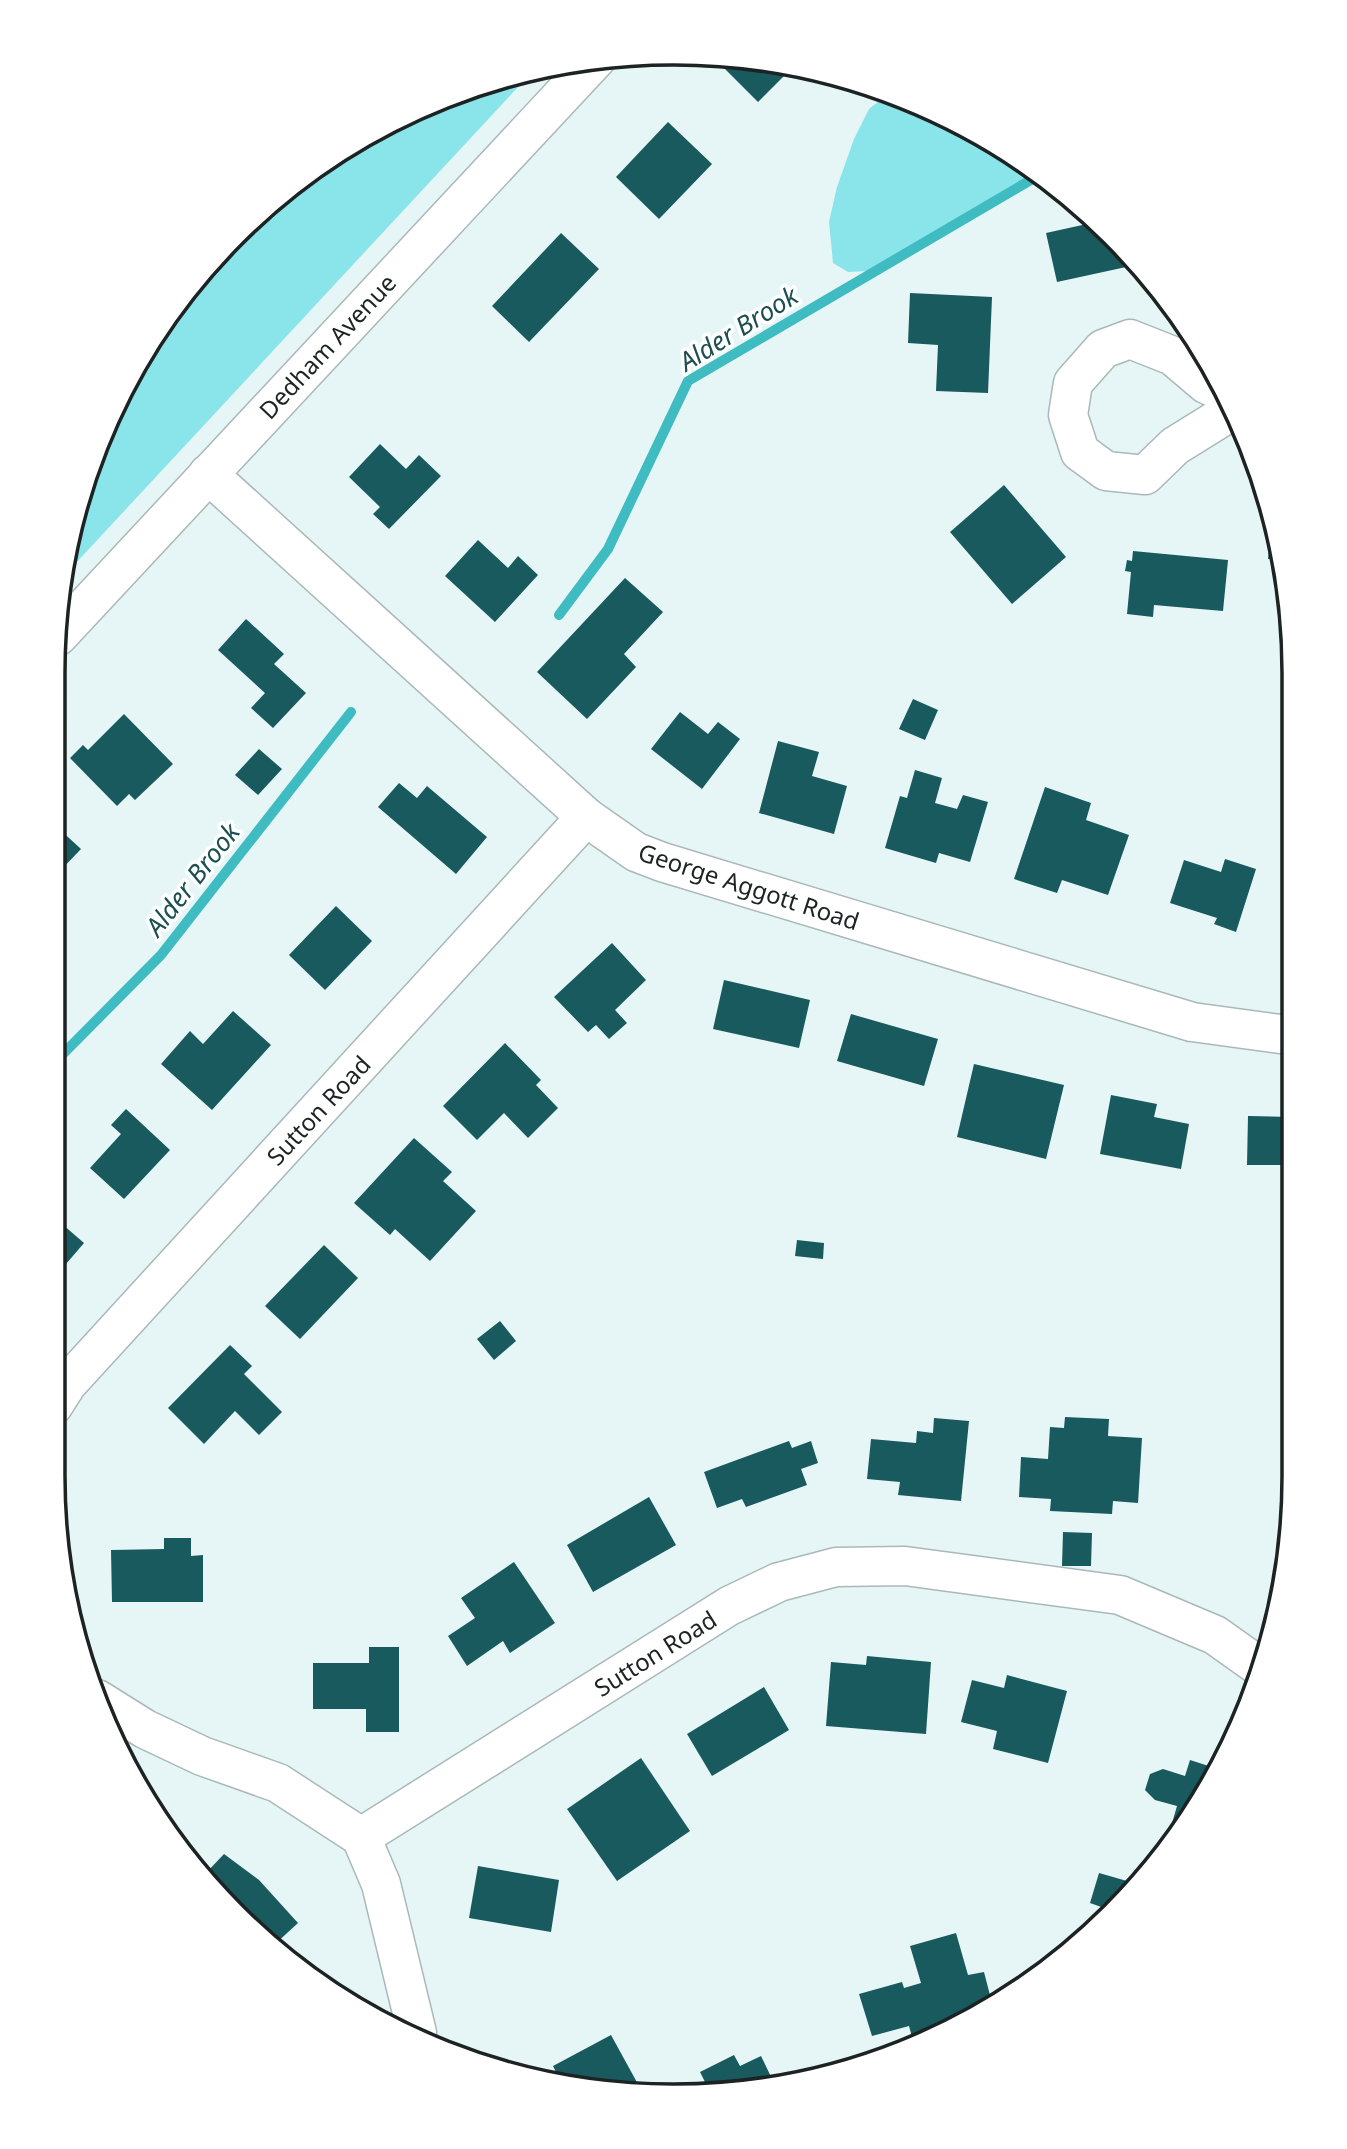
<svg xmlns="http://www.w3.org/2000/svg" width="1347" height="2149" viewBox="0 0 1347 2149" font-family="'Noto Sans',sans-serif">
<rect width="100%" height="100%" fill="#e6f6f6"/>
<g fill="#89e5ea">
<path d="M532,72l-470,506 38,-142 81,-141 83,-89 99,-70 111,-51z"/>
<path d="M888,94l61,23 92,58 -123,66 -49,30 -21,1 -15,-9 -4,-41 8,-35 17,-48 15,-30z"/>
</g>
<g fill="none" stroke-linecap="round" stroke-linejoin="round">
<g stroke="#3fbbc2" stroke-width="10">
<path d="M559,615l49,-66 80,-168 353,-207"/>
<path d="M55,1062l106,-107 190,-243"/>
</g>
</g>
<g fill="#185a5e">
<path d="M734,57l29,5 30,5 -35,35 -34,-34z"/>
<path d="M668,122l44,42 -53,55 -43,-42z"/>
<path d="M1096,222l44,42 -83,18 -11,-49z"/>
<path d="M561,233l38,36 -70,73 -37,-36z"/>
<path d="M910,293l82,4 -4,96 -52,-2 2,-46 -30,-2z"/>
<path d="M380,444l26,25 13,-14 22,21 -52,53 -16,-15 7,-7 -31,-30z"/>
<path d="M1004,485l62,72 -54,47 -62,-72z"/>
<path d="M1271,525h1l7,34h-11z"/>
<path d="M478,540l30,28 10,-12 20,19 -43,47 -50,-46z"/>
<path d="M1133,551l95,9 -5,51 -69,-6 -1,12 -26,-3 4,-42 -6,-1 2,-11 5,1z"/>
<path d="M625,578l38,34 -39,42 12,13 -49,52 -50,-47z"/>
<path d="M246,619l38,35 -10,10 32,29 -33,35 -22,-20 14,-15 -47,-43z"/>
<path d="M913,699l25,11 -13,30 -26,-11z"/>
<path d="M680,712l28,22 10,-12 22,17 -38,50 -51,-40z"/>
<path d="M124,714l49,50 -38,36 -6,-6 -12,12 -47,-48 13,-13 5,5z"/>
<path d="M778,741l41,11 -7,24 35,10 -13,48 -75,-21z"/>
<path d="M259,749l23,20 -24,26 -23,-20z"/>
<path d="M915,770l27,8 -7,25 22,6 6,-14 25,7 -18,60 -31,-9 -3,10 -51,-15 15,-52 7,2z"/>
<path d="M399,783l18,15 10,-12 60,51 -31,37 -78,-67z"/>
<path d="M1045,787l46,16 -5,17 43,15 -21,60 -46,-15 -5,13 -43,-14z"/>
<path d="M56,826l25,23 -21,22 -4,-4z"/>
<path d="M1225,859l31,10 -20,63 -22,-8 3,-6 -47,-15 14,-43 37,12z"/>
<path d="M336,906l36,35 -47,49 -36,-35z"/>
<path d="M612,943l34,37 -31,30 12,13 -18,16 -13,-14 -8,7 -34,-35z"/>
<path d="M724,980l86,20 -11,48 -86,-19z"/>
<path d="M233,1011l38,34 -59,65 -51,-46 29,-33 13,13z"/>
<path d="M851,1014l87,25 -14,47 -87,-25z"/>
<path d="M505,1043l36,37 -5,5 22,23 -30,30 -24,-25 -27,27 -34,-34z"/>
<path d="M974,1064l90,21 -18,74 -89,-22z"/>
<path d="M1111,1095l46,9 -3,13 35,7 -8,45 -81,-15z"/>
<path d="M126,1109l44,41 -46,49 -34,-31 31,-34 -10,-9z"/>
<path d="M1248,1116l43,1v48h-44z"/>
<path d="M414,1138l38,34 -9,9 33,30 -46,50 -35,-32 -5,6 -36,-32z"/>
<path d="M54,1217l30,26 -30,35z"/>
<path d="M797,1240l27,3 -1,16 -28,-3z"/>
<path d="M324,1245l34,33 -58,61 -35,-33z"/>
<path d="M500,1321l16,20 -22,19 -17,-21z"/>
<path d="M230,1345l22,21 -8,8 38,38 -23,23 -24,-24 -31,33 -36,-36z"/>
<path d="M1065,1417l44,2 -1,17 34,2 -4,65 -25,-2 -1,13 -62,-3 1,-12 -32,-2 2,-40 27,2 2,-32 14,1z"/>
<path d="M934,1418l35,3 -8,80 -63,-6 2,-13 -33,-3 4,-40 45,4 1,-12 16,2z"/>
<path d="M789,1441l3,7 19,-7 7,22 -17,6 6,16 -61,22 -4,-8 -25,9 -13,-36z"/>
<path d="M649,1497l27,48 -83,47 -26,-47z"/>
<path d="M1063,1532l29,1 -1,33h-29z"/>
<path d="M164,1538h27v18l12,-1v47h-91l-1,-52 53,-1z"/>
<path d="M514,1562l41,61 -45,30 -7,-12 -36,25 -19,-30 27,-18 -14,-20z"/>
<path d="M369,1647h30v85h-33v-23h-53v-46h56z"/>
<path d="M867,1656l64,6 -5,72 -100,-8 5,-64 35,3z"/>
<path d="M1007,1675l60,16 -19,72 -55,-14 4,-18 -36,-9 11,-42 32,8z"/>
<path d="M764,1687l25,43 -77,46 -25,-42z"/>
<path d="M641,1758l49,73 -73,50 -50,-72z"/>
<path d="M1190,1760l25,8 -53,90 15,-52 -22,-6 -10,-10 5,-16 13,-5 22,7z"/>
<path d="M224,1854l35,26 39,43 -24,22 -68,-72z"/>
<path d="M478,1866l81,14 -8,52 -82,-14z"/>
<path d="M1099,1873l35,10 -27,26 -17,-6z"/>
<path d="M956,1933l12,42 16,-3 8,31 -58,27 -22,7 -3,-11 -37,10 -13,-42 43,-12 2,6 17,-5 -11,-37z"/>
<path d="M611,2035l28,51 -7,4 -73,-12 -6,-12z"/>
<path d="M734,2055l6,11 21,-10 13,27 -64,9 -10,-20z"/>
</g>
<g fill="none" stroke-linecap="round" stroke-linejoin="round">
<defs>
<g id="minor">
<path d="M1225,393l-19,-9 -33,-28 -43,-17 -27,10 -30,34 -5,32 12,37 26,19 39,4 30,-29 58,-36"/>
<path d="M208,474l378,343 50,35 26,10 530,160 88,12 11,-1"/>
<path d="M53,1406l14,-22 519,-567"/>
<path d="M97,1699l48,30 57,27 76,27 83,54 368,-231 50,-24 57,-15 69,-1 215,29 95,40 45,32"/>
<path d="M361,1837l20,47 36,149"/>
</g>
<path id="major" d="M58,636l539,-578"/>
</defs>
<use href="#minor" stroke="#aab8b9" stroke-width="41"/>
<use href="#major" stroke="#aab8b9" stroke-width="41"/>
<use href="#minor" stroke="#fff" stroke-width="38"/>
<use href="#major" stroke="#fff" stroke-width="38"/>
</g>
<g text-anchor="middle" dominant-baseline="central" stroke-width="7" stroke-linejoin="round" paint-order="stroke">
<g font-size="24" fill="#1d2323" stroke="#fff">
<text transform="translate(327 346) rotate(-47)">Dedham Avenue</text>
<text transform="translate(749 886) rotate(18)">George Aggott Road</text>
<text transform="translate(318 1110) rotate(-47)">Sutton Road</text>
<text transform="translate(655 1653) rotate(-32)">Sutton Road</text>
</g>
<g font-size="26" font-style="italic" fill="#1b4f52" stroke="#fff">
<text transform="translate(738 328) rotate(-32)">Alder Brook</text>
<text transform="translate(192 879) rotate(-52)">Alder Brook</text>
</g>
</g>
<path d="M0 0H1347V2149H0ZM673 65H674A608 608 0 0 1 1282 673V1476A608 608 0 0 1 674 2084H673A608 608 0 0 1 65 1476V673A608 608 0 0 1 673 65Z" fill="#fff" fill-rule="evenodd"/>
<path fill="none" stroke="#1d2323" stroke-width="3.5" d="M673 65H674A608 608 0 0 1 1282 673V1476A608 608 0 0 1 674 2084H673A608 608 0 0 1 65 1476V673A608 608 0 0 1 673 65Z"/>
</svg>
